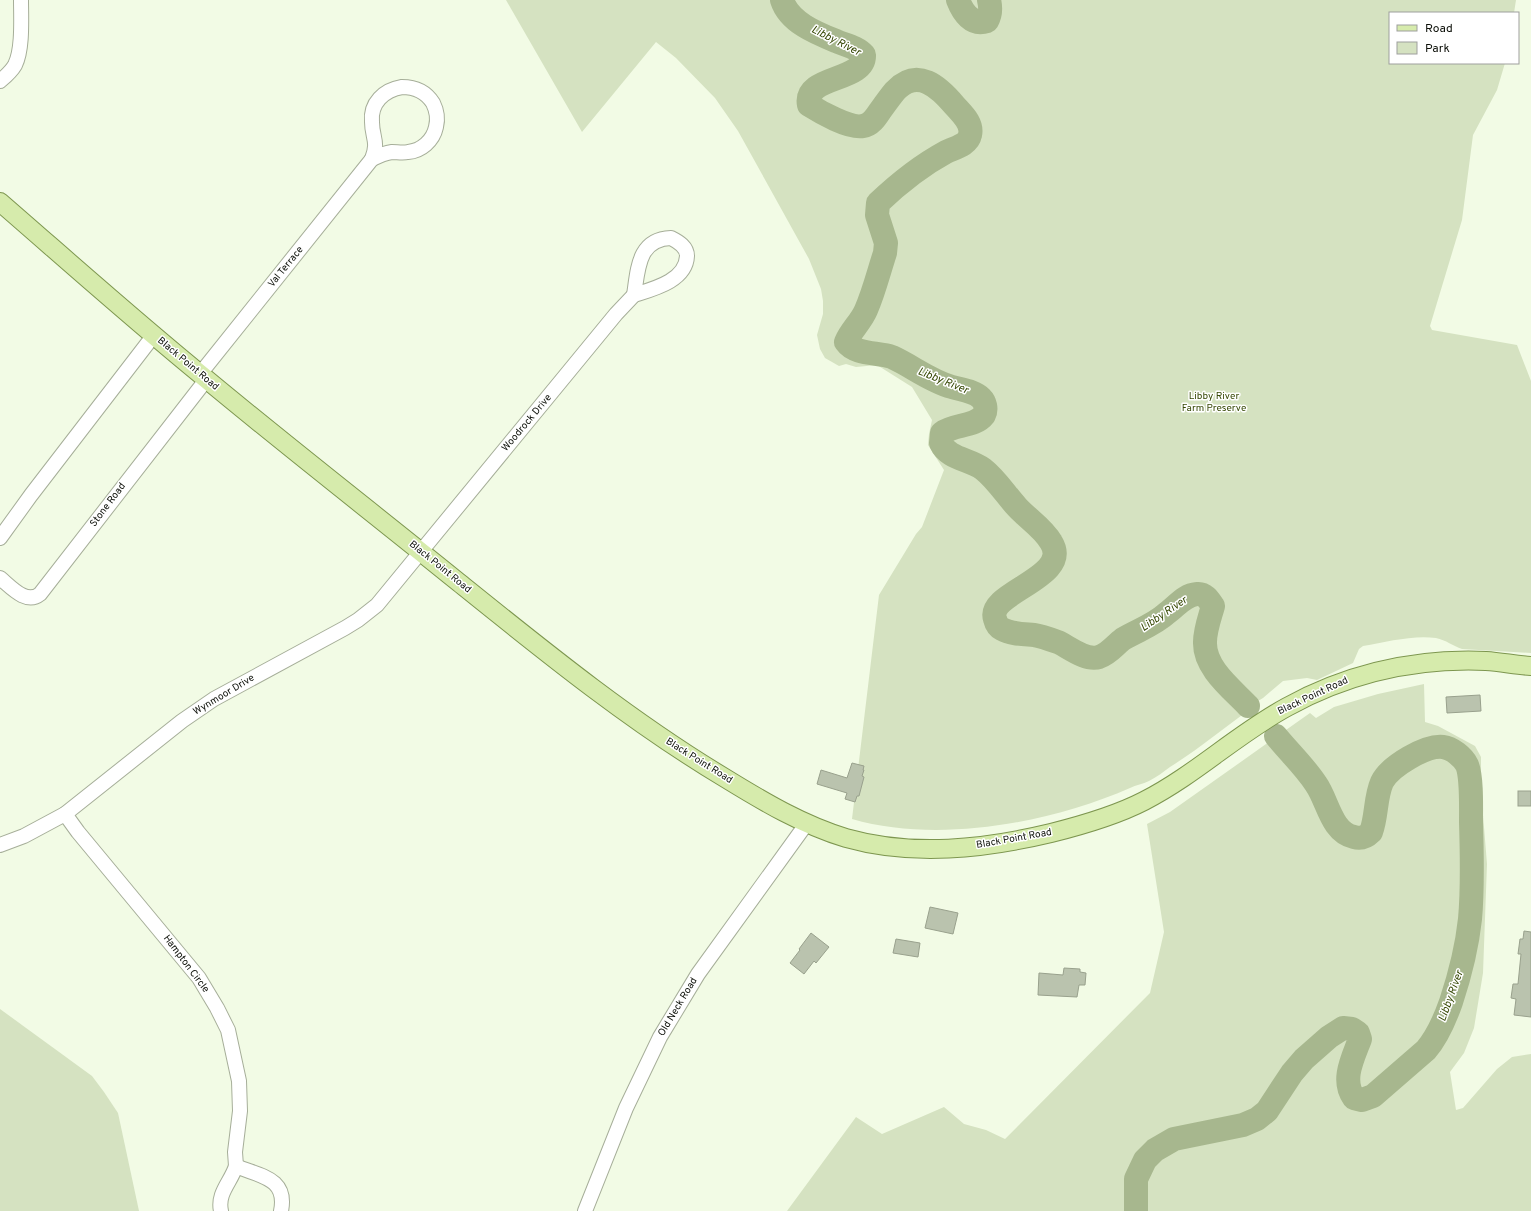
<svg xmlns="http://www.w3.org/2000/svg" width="1531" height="1211" viewBox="0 0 1531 1211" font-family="Overpass,sans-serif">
<rect width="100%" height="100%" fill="#f2fbe5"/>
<g fill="#d5e2c1">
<path d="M506,0h1010l-2,13h-124v50h115l-8,27 -24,45 -11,85 -32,106 2,4 85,15 14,36v272l-69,-4c-9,-3 -16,-9 -26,-11 -24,-3 -49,4 -73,8l-4,3 -6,14 -36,17 -10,-2 -24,3 -20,17 -15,9h5c-28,20 -54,42 -83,60 -7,5 -13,10 -21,14 -6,3 -13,4 -19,7 -80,35 -192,56 -278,31l27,-224 37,-61 6,-7 22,-57 -16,-25 1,-11 3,-14 -20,-33 -35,-22 -21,2 -10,-3 -7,2 -14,-8 -5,-9 -3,-14 6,-21v-13l-2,-12 -12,-30 -71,-128 -23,-33 -39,-40 -20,-16 -74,90z"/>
<path d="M1424,684l1,38 13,4 37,20 6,11v33l6,74 -4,109 -9,55 -10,25 -14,19 6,38 7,-2 34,-39 15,-12 19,-3v157h-744l69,-94 26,17 62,-27 20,17 22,6 19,9 145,-146 14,-61 -17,-108 23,-12 140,-99 6,5 18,-11 44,-13z"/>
<path d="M0,1009l92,67 12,16 14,21 21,98h-139z"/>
</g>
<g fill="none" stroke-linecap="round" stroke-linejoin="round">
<g stroke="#a7b78e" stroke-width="24">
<path d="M782,0c7,22 34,33 54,41 9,4 21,6 28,14 1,27 -61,20 -55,50 11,7 41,24 54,21 8,-1 13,-9 17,-15 5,-7 10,-14 15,-20 23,-24 44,-4 60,15 7,8 18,17 15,29 -2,10 -16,13 -24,17 -24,13 -48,32 -68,51l-1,12 9,28 -1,10c-6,18 -11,39 -19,57 -5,12 -15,20 -20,32 9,13 32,10 46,15 20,9 38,24 60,30 10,3 22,4 29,11 4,4 6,11 3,17 -9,12 -30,9 -42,18l-1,10c7,16 29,16 42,26 13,10 23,26 34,38 11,12 26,21 34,35 22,36 -65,50 -56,77 1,4 3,8 7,10 9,5 21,5 32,6 8,1 18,5 26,8 11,6 27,18 39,14 10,-3 16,-12 24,-18 15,-9 31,-14 44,-26 10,-7 17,-18 30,-19 8,-1 12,6 16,12 -3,11 -8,24 -8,36 -1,26 27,47 43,64"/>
<path d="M958,0c5,13 14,26 29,21 4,-7 4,-13 2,-21"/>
<path d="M1136,1211v-32l9,-19 10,-10 19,-11 69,-14 14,-6 10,-8 25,-38 12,-14 25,-22 14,-9 9,1 6,4 2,6c-7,19 -19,41 -6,59l8,2 11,-4 53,-46c12,-14 19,-31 25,-48 9,-27 16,-55 19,-83 3,-32 2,-65 1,-97 0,-14 1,-45 -4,-57 -4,-8 -15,-17 -24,-18 -17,-2 -53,19 -61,35 -7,16 -5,34 -11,50 -5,5 -10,7 -17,5 -23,-5 -26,-36 -38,-53 -11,-17 -27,-32 -40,-48"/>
</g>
</g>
<g fill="#bac3ae" stroke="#99a18d">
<path d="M1480,695l1,16 -34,2 -1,-16z"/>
<path d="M852,763l12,3 -1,4h1l-2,6 2,1 -5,19h-2l-2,6 -10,-3 2,-6 -30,-9 4,-14 26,8z"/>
<rect x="1518" y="791" width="13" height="15"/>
<path d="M930,907l28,6 -5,21 -28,-6z"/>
<path d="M1524,931l7,1v85l-17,-2 2,-16 -5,-1 2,-14h5l3,-30h-3l2,-15h3z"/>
<path d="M811,933l18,14 -13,16 -2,-2 -10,13 -14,-11 10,-13 -1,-1z"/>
<path d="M896,939l24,4 -2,14 -25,-4z"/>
<path d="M1064,968l16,1v3l6,1 -1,12h-6l-2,12 -39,-2 1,-22 24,2z"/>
</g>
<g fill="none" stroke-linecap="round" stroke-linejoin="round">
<defs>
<g id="minor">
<path d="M0,81c6,-5 11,-9 15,-16 8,-16 6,-47 6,-65"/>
<path d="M402,87c13,0 24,5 31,16 4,8 5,16 3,24 -3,14 -15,24 -28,25 -5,1 -11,0 -16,0 -7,1 -14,4 -20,7 7,-18 0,-21 0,-37 -2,-19 12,-32 30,-35z"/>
<path d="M671,238c8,4 16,9 16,18 -1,25 -34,33 -53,39 4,-26 4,-56 37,-57z"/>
<path d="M200,374l172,-215"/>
<path d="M0,538l31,-43 123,-160"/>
<path d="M0,578c11,9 26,27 40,16l166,-214"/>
<path d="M65,814l13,18 121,146 18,30 11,22 11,51 1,30 -5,41 1,14"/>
<path d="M0,845l24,-9 41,-22 117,-93 32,-22 131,-71 13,-8 19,-15 239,-291 18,-19"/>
<path d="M221,1211c-4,-18 10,-29 15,-45 22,10 52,11 45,45"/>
<path d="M585,1211l41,-103 34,-71 38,-63 109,-151"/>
</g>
<path id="major" d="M0,202c68,59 135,119 205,176 83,69 168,135 252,203 87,70 173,140 268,197 39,24 78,47 121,60 67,19 138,11 205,-5 32,-8 64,-17 93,-32 51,-26 93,-67 143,-94 62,-34 129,-49 199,-46 15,1 30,4 45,5"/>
</defs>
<use href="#minor" stroke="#a6ae99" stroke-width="16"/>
<use href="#major" stroke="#7d964f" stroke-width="20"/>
<use href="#minor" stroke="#fff" stroke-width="14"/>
<use href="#major" stroke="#d6ebac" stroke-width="18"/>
</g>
<g text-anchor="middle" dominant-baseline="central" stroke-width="3" stroke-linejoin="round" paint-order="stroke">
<g font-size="10" fill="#0d1009" stroke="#fff">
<text transform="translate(286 267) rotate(-51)">Val Terrace</text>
<text transform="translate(188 364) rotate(40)">Black Point Road</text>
<text transform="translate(527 423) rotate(-50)">Woodrock Drive</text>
<text transform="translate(108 505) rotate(-53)">Stone Road</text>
<text transform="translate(440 567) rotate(39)">Black Point Road</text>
<text transform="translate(224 695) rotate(-31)">Wynmoor Drive</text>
<text transform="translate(1313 696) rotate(-25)">Black Point Road</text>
<text transform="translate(699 761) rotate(32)">Black Point Road</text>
<text transform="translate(1014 839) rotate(-10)">Black Point Road</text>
<text transform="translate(186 964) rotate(53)">Hampton Circle</text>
<text transform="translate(678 1007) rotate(-59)">Old Neck Road</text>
</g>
<g font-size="10" fill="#364805" stroke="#fff">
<text x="1214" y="396">Libby River<tspan x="1214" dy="12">Farm Preserve</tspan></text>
</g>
<g font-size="11" font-style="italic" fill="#334501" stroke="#fff">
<text transform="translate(836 41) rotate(27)">Libby River</text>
<text transform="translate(943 381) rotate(22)">Libby River</text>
<text transform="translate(1164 614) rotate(-34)">Libby River</text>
<text transform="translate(1451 996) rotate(-70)">Libby River</text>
</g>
</g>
<rect x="1389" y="12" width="130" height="52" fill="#ffffff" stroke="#9e9f9d"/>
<rect x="1397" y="25" width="20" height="6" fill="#d6ebac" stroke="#9e9f9d"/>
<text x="1425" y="32" font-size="12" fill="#0d1009">Road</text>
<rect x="1397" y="42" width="20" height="12" fill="#d5e2c1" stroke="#9e9f9d"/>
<text x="1425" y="52" font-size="12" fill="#0d1009">Park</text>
</svg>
